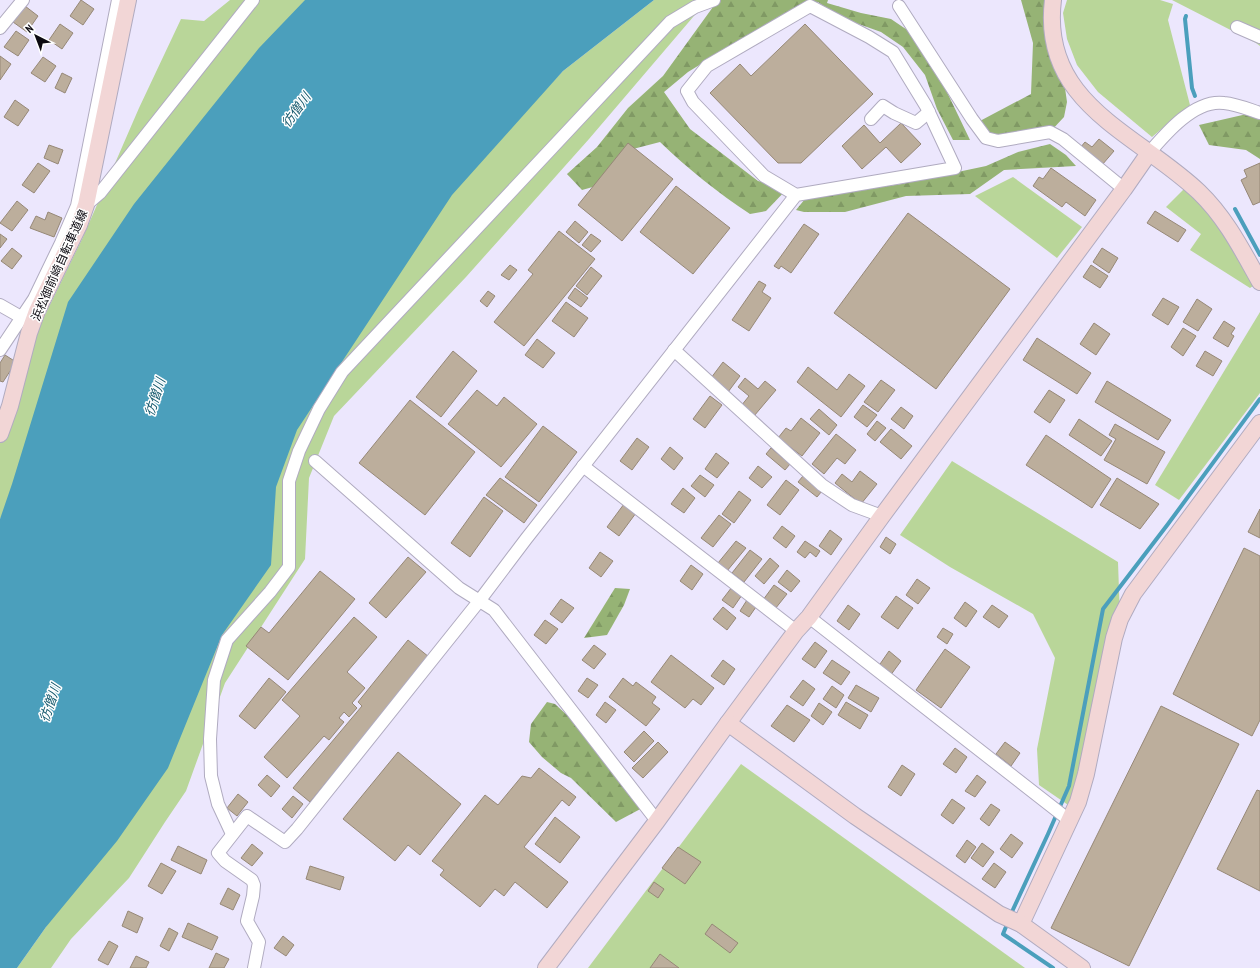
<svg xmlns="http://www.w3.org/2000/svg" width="1260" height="968" viewBox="0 0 1260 968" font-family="'PT Sans Narrow','Noto Sans JP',sans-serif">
<defs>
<pattern id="forest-firs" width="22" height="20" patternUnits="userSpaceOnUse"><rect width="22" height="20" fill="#96b375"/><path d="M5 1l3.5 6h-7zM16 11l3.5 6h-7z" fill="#809964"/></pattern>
</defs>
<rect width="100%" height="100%" fill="#ece7fd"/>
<g fill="#b9d699">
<path d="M230,0h77l-307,519v-85l43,-115 40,-82 56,-129 42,-89 23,2z"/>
<path d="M654,0h58l-7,3 -116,136 -123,138 -132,139 -25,62 -4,81 -80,124 -39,108 -21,31 -36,56 -58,61 -20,29h-34l29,-41 228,-457 65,-118 111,-162 113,-119z"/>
<path d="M1067,0h93l13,4 -5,16 22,85 -38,32 -54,-45 -21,-27 -10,-26 -4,-26z"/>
<path d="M1172,0h88v46l-4,-3z"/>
<path d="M1013,177l69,50 -25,31 -82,-62z"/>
<path d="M1185,188l30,32 38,66 -3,2 -60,-38 11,-16 -35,-27z"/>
<path d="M1260,312v81l-81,107 -24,-15z"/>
<path d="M952,461l166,101 2,57 -46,190 -35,-24 -2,-36 18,-91 -22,-44 -83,-47 -50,-32z"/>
<path d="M741,764l284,204h-437z"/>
</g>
<g fill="url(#forest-firs)">
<path d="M718,0h110l-1,3 34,10 30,6 31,21 48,100h-17l-16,-31 -12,-34 -22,-28 -22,-15 -42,-15 -21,-15 -78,38 -52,32 -24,20 26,37 68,52 30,7 -22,23 -16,3c-32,-21 -62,-45 -90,-72l-27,7 -26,34 -25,7 -15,-16 30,-27 31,-39 35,-32z"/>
<path d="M1021,0h26l17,81 3,21 -3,15 -14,15 -52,9 -20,-19 53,-28 2,-51z"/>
<path d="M1260,111v48l-14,-9 -37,-5 -10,-20z"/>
<path d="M1050,144l16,11 10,11 -72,4 -34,24 -64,2 -61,16h-41l-8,-2 9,-11 96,-15 85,-18 32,-14z"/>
<path d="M615,588l15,1 -6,16 -17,30 -23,3z"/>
<path d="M547,702l8,2 27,25 64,77 -30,16 -45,-44 -10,-5 -19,-16 -13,-15 2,-18z"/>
</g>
<path fill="#4b9fbc" d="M305,0h349l-91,71 -111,124 -155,235 -21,57 -5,78 -49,70 -54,133 -51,73 -71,86 -29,41h-17v-449l12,-35 56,-182 66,-98 125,-156z"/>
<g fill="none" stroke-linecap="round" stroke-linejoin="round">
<g stroke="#4b9fbc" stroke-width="4">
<path d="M1186,16l-1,3 7,69 3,8"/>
<path d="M1235,209l25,46"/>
<path d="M1010,916l38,-82 21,-48 34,-177 65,-85 92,-125"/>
<path d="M1008,922l-5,12 50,34"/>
</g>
</g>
<g fill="#bcae9c" stroke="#968877">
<path d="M81,0l13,9 -11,16 -13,-9z"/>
<path d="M25,6l13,10 -11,16 -14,-10z"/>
<path d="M60,24l13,9 -11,16 -13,-9z"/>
<path d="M805,24l68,70 -72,69h-23l-68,-70 30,-29 11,12z"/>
<path d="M16,31l13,9 -11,16 -14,-9z"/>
<path d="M0,56l11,8 -11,16z"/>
<path d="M43,57l13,9 -11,16 -14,-9z"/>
<path d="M62,73l10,5 -7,15 -10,-5z"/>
<path d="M15,100l14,10 -11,16 -14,-9z"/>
<path d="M901,123l20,21 -20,19 -15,-16 -24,22 -20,-23 22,-21 16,18z"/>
<path d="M1099,139l15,12 -12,14 -22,-17 5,-6 7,5z"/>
<path d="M628,143l45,36 -51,62 -44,-36z"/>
<path d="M49,145l14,5 -5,14 -14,-6z"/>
<path d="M38,163l12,8 -16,22 -12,-8z"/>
<path d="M1260,163v39l-7,3 -12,-25 6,-3 -3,-7z"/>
<path d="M1051,168l45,32 -11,16 -19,-14 -4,5 -29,-21 6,-9 4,2z"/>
<path d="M676,186l54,42 -37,46 -53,-42z"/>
<path d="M17,201l11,9 -16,21 -12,-8z"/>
<path d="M1155,211l31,19 -8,12 -31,-19z"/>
<path d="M48,212l14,6 -8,19 -24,-9 6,-12 9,4z"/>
<path d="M908,213l102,76 -74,100 -102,-76z"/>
<path d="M575,221l13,11 -9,11 -13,-11z"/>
<path d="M804,224l15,10 -28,39 -10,-7 -2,3 -5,-3z"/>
<path d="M559,231l36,28 -71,87 -30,-24 39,-48 -5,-4z"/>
<path d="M0,234l7,5 -7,9z"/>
<path d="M591,234l10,7 -10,11 -9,-7z"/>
<path d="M12,248l10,8 -10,13 -11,-8z"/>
<path d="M1102,248l16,10 -9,15 -16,-11z"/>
<path d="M510,265l7,5 -8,10 -8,-5z"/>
<path d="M1091,265l17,11 -8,12 -17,-11z"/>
<path d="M591,267l11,9 -15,19 -11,-9z"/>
<path d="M759,281l7,4 -4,7 9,6 -22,33 -17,-11z"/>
<path d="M575,288l13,10 -7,9 -13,-9z"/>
<path d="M488,291l7,5 -8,11 -7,-6z"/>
<path d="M1163,298l16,9 -11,18 -16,-10z"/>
<path d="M1197,299l15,10 -14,22 -15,-9z"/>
<path d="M566,302l22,16 -14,19 -22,-16z"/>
<path d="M1224,321l11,7 -4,6 3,2 -6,11 -15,-9z"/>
<path d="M1094,323l16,11 -14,21 -16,-11z"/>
<path d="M1183,328l13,8 -13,20 -12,-9z"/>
<path d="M1037,338l54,35 -14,21 -54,-34z"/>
<path d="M537,339l18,14 -12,15 -18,-13z"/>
<path d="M453,351l24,20 -36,46 -25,-20z"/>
<path d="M1205,351l17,10 -9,15 -17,-10z"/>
<path d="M5,355l11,7 -13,20 -3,-1v-18z"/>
<path d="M723,362l17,14 -12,16 -17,-14z"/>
<path d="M808,367l29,23 12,-16 16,12 -24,31 -44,-35z"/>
<path d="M745,378l13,11 7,-8 11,9 -22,26 -13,-10 8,-10 -11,-9z"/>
<path d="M881,380l14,10 -17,22 -14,-10z"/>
<path d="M1107,381l64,39 -13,20 -63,-38z"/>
<path d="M477,390l20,16 7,-9 33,27 -36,43 -53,-43z"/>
<path d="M1049,390l16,10 -15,23 -16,-11z"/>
<path d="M710,396l12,9 -17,23 -12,-9z"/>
<path d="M410,400l65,52 -50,63 -66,-52z"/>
<path d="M863,405l14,10 -10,12 -13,-10z"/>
<path d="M901,407l12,9 -9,13 -13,-10z"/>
<path d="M819,409l18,16 -8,10 -19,-16z"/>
<path d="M801,418l19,15 -18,23 -24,-18 8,-10 5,3z"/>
<path d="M1079,419l33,22 -11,15 -32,-21z"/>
<path d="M877,421l9,7 -11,13 -8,-7z"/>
<path d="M1115,424l50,28 -18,32 -43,-24 12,-21 -7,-4z"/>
<path d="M543,426l34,26 -38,50 -34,-25z"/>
<path d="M891,429l21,17 -11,13 -21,-17z"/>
<path d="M836,434l20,16 -11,14 -8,-6 -13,16 -12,-10z"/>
<path d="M1046,435l65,44 -19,29 -66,-43z"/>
<path d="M637,438l12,9 -17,23 -12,-9z"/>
<path d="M670,447l13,11 -9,12 -13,-11z"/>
<path d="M771,448l19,16 -5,6 -19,-16z"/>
<path d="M716,453l13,10 -12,15 -12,-9z"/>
<path d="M758,466l14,11 -10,11 -13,-10z"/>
<path d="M860,471l17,13 -16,20 -26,-21 7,-9 10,8z"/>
<path d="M700,475l14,10 -9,12 -14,-11z"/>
<path d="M803,476l19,15 -5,6 -19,-15z"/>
<path d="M500,478l37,27 -13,18 -38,-28z"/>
<path d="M1117,478l42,26 -19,25 -40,-24z"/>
<path d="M786,480l13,10 -19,25 -13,-10z"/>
<path d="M683,488l12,10 -11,15 -13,-9z"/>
<path d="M739,491l12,9 -17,23 -12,-9z"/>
<path d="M484,497l19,14 -33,46 -19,-14z"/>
<path d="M624,504l12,9 -17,23 -12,-9z"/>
<path d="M1260,509v29l-12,-6z"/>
<path d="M719,515l12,9 -18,23 -12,-9z"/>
<path d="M782,526l13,10 -9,12 -13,-10z"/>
<path d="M830,530l12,9 -11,16 -12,-9z"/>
<path d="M886,537l10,7 -6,10 -10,-7z"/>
<path d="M736,541l10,7 -19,23 -9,-8z"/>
<path d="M805,541l15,10 -4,6 -6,-5 -5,6 -8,-6z"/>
<path d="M1244,548l16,8v164l-8,16 -79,-42z"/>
<path d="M750,550l12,9 -18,23 -12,-9z"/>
<path d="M600,552l13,9 -12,16 -12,-9z"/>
<path d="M408,557l18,15 -40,46 -17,-15z"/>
<path d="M770,558l9,8 -15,18 -9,-8z"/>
<path d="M691,565l12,9 -11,16 -12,-9z"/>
<path d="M787,570l13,11 -9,11 -13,-10z"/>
<path d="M320,571l35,28 -67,81 -42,-34 15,-19 8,6z"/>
<path d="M917,579l13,9 -12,16 -12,-9z"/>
<path d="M774,585l13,9 -12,15 -12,-9z"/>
<path d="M732,587l10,8 -9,13 -11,-8z"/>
<path d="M896,596l17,12 -15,21 -17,-12z"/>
<path d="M561,599l13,9 -12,15 -12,-9z"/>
<path d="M747,600l9,7 -7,10 -9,-6z"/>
<path d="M965,602l12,9 -11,16 -12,-9z"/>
<path d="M848,605l12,9 -11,16 -12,-9z"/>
<path d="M992,605l16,11 -9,12 -16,-11z"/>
<path d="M723,607l13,11 -9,12 -14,-11z"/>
<path d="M354,617l23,20 -30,35 18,16 -13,15 5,5 -8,9 -5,-5 -5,6 5,4 -15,18 -5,-4 -37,42 -23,-21 36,-41 -18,-16z"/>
<path d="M545,620l13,9 -12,15 -12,-9z"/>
<path d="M943,628l10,6 -6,10 -10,-7z"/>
<path d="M408,640l21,17 -119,145 -17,-14 69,-82 -4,-4z"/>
<path d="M815,642l12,9 -12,17 -13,-9z"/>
<path d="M594,645l12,9 -12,15 -12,-9z"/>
<path d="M945,649l25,18 -29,41 -25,-18z"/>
<path d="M889,651l12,10 -11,15 -12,-9z"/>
<path d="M671,655l43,33 -13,17 -8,-6 -8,9 -34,-26z"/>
<path d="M723,660l12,9 -11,16 -13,-9z"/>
<path d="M832,660l18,12 -9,13 -18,-12z"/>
<path d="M269,678l17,14 -31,37 -16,-13z"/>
<path d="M587,678l11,7 -10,13 -10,-7z"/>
<path d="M623,678l10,8 3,-4 20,15 -4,6 8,6 -14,17 -37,-29z"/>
<path d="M803,680l12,9 -12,17 -13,-9z"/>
<path d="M856,685l23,13 -8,14 -23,-14z"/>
<path d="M832,686l12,9 -8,13 -13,-9z"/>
<path d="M605,702l11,8 -10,13 -10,-8z"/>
<path d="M846,702l22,13 -8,14 -22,-14z"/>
<path d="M819,703l13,9 -9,13 -12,-9z"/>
<path d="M787,705l23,15 -16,22 -23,-16z"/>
<path d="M1161,706l78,38 -110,222 -78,-38z"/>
<path d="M644,731l10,10 -20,21 -10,-10z"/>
<path d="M658,742l10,10 -25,26 -11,-10z"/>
<path d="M1005,742l15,11 -9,13 -15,-12z"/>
<path d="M955,748l12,9 -11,16 -13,-9z"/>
<path d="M398,752l63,52 -41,51 -12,-10 -13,16 -52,-42z"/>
<path d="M902,765l13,9 -14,22 -13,-9z"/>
<path d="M539,768l37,29 -7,9 -7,-6 -38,47 44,35 -21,26 -32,-26 -11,14 -9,-7 -15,18 -40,-32 4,-5 -12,-9 53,-66 13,10 24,-29 9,2z"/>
<path d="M267,775l13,11 -9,11 -13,-12z"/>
<path d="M977,775l9,7 -11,15 -10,-6z"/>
<path d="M1257,790l3,1v100l-43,-22z"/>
<path d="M238,794l10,8 -11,14 -10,-8z"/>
<path d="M293,796l10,8 -11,14 -10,-9z"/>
<path d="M952,799l13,9 -12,16 -12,-9z"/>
<path d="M991,804l9,6 -11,16 -9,-7z"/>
<path d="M555,817l25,20 -20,26 -25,-19z"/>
<path d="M1011,834l12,9 -11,15 -12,-9z"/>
<path d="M967,840l9,7 -11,16 -9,-7z"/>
<path d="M982,843l12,9 -11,15 -12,-9z"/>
<path d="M252,844l11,9 -11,13 -11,-8z"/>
<path d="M178,846l29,14 -6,14 -30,-14z"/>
<path d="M678,847l23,15 -16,22 -23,-16z"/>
<path d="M161,863l15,8 -14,23 -14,-8z"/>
<path d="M994,863l12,9 -11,16 -13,-9z"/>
<path d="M310,866l34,11 -4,13 -34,-11z"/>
<path d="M654,882l10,7 -6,9 -10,-7z"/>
<path d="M228,888l12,7 -7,15 -13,-6z"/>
<path d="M128,911l15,7 -6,15 -15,-7z"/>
<path d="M188,923l30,14 -6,13 -30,-13z"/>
<path d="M712,924l26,19 -8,10 -25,-19z"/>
<path d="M169,928l9,5 -9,18 -9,-5z"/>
<path d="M283,936l11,9 -8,11 -12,-8z"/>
<path d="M109,941l9,5 -10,19 -10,-5z"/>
<path d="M216,953l13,6 -5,9h-15z"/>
<path d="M660,954l19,14h-29z"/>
<path d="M136,956l13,6 -3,6h-16z"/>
</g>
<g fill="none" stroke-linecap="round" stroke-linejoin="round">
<defs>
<g id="street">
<path d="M899,6l73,113 14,19 12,3 52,-9 13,7 61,50"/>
<path d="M1237,27l23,10"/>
<path d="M0,28l23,-28"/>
<path d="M871,119l12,-13 11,7 22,10 13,-11"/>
<path d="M1149,153c17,-20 46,-54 75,-50 12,1 24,6 36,10"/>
<path d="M84,205h2l14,-12 153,-193"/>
<path d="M0,305l21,12"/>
<path d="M0,350l34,-51 27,-56 16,-37 41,-206"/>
<path d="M674,350l148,135 30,20 30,11"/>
<path d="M315,461l144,127 35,22 163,211"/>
<path d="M583,466l213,165"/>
<path d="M809,617l260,203"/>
<path d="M232,834l-14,-30 -7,-28 -1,-37 4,-59 13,-40 43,-48 19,-25v-86l10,-30 20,-42 23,-37 328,-350 25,-15 19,-7"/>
<path d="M254,968l5,-26 -12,-21 6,-25 1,-11 -2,-5 -27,-19 -7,-8 29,-37 38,26 12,-13 183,-229 46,-61 270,-344 159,-27 -29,-62 -33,-54 -24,-15 -59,-31 -103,60 -20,25 6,11 71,74 32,19"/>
</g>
<g id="secondary">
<path d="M1053,0c-13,104 84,133 146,192 27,26 43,58 61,90"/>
<path d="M0,434l10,-28 19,-73 8,-22 42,-86 7,-20 42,-205"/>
<path d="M728,723l68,-92 13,-14 73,-101 242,-327 25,-36"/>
<path d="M1021,924l57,-122 8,-28 28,-136 6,-19 13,-25 127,-171"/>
<path d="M546,968l111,-147 71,-98 127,93 144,98 22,10 61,44"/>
</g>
</defs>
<use href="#street" stroke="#b0abc0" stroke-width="14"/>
<use href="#secondary" stroke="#b0abc0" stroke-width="18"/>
<use href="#street" stroke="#fff" stroke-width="12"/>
<use href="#secondary" stroke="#f2d6d6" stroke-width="16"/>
</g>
<g text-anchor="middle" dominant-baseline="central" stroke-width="3" stroke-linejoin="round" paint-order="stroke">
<g font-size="12" fill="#0c0a11" stroke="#fff">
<text transform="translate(59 265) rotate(-66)">浜松御前崎自転車道線</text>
</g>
<g font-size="13" font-style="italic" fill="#165a6e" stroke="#fff">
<text transform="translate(296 110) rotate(-54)">彷僧川</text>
<text transform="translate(155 397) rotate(-72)">彷僧川</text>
<text transform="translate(50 703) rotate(-71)">彷僧川</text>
</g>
</g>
<g transform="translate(36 36) rotate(318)" stroke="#ffffff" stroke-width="3" paint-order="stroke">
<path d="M0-3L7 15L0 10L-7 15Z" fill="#0c0a11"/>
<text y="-6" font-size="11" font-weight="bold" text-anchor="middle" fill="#0c0a11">N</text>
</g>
</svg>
